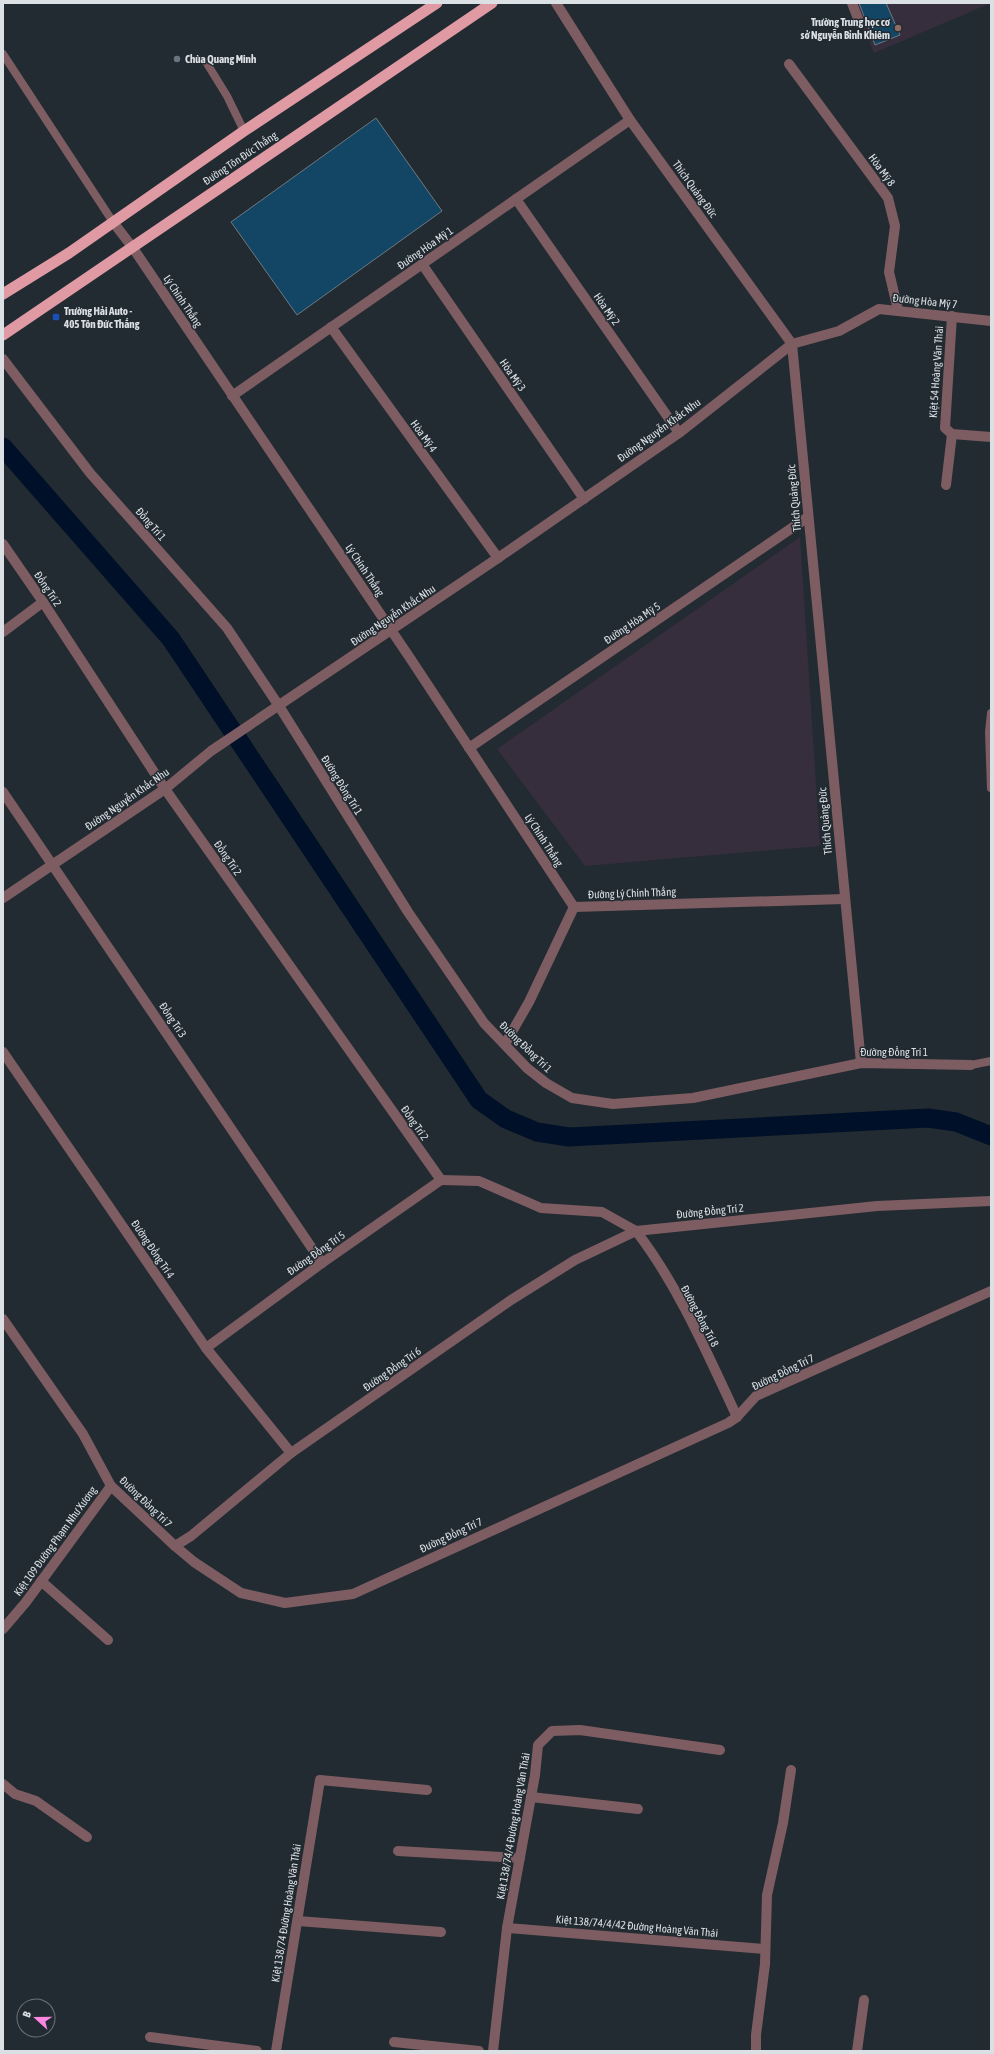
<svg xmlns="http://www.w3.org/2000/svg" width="994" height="2054" viewBox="0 0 994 2054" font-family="'Asap Condensed',sans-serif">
<rect width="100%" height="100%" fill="#222b31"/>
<g fill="#362d3d">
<path d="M853,3h138l-117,50z"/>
<path d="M800,537l20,309 -235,20 -88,-117z"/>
</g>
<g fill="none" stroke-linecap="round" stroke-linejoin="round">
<path stroke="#001028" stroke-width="19" d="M3,447l168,192 308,461 27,19 31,13 32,5 359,-19 28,4 35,14"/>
</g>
<g fill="#134564" stroke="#6f7981">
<path d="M859,3h27l14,32 -25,10z"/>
<path d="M376,118l66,93 -145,104 -66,-93z"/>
</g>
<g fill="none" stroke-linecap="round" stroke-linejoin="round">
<g stroke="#7d5d62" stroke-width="8">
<path d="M3,54l110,168"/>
<path d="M206,62l21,34 17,35"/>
<path d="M991,713l-2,19 2,56"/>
<path d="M971,1065l20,-4"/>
</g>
<g stroke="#7d5d62" stroke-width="10">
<path d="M556,3l74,117 162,224 69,719"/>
<path d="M852,3l8,21"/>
<path d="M789,64l99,134 7,28 -6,46 9,38"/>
<path d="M516,199l163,234"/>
<path d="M113,222l20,26 277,410 164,249"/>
<path d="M422,264l162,235"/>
<path d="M952,316l-7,112 7,6 39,3"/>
<path d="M331,327l167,231"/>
<path d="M3,359l87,114 137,155 52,78 129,206 76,111 43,45 19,15 26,15 41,6 80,-6 168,-35 110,2"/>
<path d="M232,396l398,-276"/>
<path d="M946,485l6,-51"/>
<path d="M3,544l40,58 122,187 276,391"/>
<path d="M3,632l40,-30"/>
<path d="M469,748l339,-231"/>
<path d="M3,792l319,471"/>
<path d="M3,898l162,-109 46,-38 287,-193 181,-125 113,-89 47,-13 40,-22 112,12"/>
<path d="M574,907l270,-8"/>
<path d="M505,1044l24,-42 45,-95"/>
<path d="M3,1052l203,296 85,105"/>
<path d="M441,1180l38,1 62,27 61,4 34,19 241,-25 114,-5"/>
<path d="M636,1231c42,54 72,124 101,186"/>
<path d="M3,1319l80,115 28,52 64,60 19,16 47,31 44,10 68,-9 375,-171 9,-6 19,-21 235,-105"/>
<path d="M206,1348l116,-85 119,-83"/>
<path d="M175,1546l16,-10 100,-83 220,-153 64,-40 61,-29"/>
<path d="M41,1581l67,59"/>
<path d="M3,1629l23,-27 85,-116"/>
<path d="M3,1784l12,10 21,7 51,36"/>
<path d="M531,1797l107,12"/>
<path d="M398,1851l122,7"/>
<path d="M298,1921l143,11"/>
<path d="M507,1928l258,21"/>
<path d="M150,2037l107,14"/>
<path d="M394,2042l85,9"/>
<path d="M276,2051l44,-271 107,10"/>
<path d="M493,2051l14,-123 28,-153 3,-30 14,-14 28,-1 140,20"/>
<path d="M756,2051v-16l9,-71 2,-69 16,-72 8,-53"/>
<path d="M857,2051l7,-51"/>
</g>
<g stroke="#e09aa4" stroke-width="11">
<path d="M3,294l66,-41 175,-122 193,-128"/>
<path d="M3,335l489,-332"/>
</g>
</g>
<circle fill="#8d6e63" stroke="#222b31" stroke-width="1.5" cx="898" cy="28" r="4"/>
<circle fill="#6b7280" stroke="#222b31" stroke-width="1.5" cx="177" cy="59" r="4"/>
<rect fill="#1a4fb4" stroke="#222b31" stroke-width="1.5" x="52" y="313" width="8" height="8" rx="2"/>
<g text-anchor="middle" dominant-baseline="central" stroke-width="3" stroke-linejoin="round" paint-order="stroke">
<g font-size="11" font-weight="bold" fill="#dbe0e5" stroke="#222b31" text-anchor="start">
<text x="890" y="22" text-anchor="end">Trường Trung học cơ<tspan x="890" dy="13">sở Nguyễn Bỉnh Khiêm</tspan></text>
<text x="185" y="59">Chùa Quang Minh</text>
<text x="64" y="311">Trường Hải Auto -<tspan x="64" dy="13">405 Tôn Đức Thắng</tspan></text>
</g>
<g font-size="11" fill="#dbe0e5" stroke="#222b31">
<text transform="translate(240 158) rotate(-34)">Đường Tôn Đức Thắng</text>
<text transform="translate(882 170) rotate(54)">Hòa Mỹ 8</text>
<text transform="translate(695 189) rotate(54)">Thích Quảng Đức</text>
<text transform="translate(425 248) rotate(-35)">Đường Hòa Mỹ 1</text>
<text transform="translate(183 301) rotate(56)">Lý Chính Thắng</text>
<text transform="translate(925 301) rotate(6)">Đường Hòa Mỹ 7</text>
<text transform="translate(607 309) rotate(55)">Hòa Mỹ 2</text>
<text transform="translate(936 372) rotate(-86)">Kiệt 54 Hoàng Văn Thái</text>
<text transform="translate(513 375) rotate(55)">Hòa Mỹ 3</text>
<text transform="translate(659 430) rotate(-36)">Đường Nguyễn Khắc Nhu</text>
<text transform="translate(424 436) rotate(54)">Hòa Mỹ 4</text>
<text transform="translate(794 498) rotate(-95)">Thích Quảng Đức</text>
<text transform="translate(151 524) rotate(49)">Đồng Trí 1</text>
<text transform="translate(365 570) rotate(56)">Lý Chính Thắng</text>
<text transform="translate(48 589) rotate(56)">Đồng Trí 2</text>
<text transform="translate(393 615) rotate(-34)">Đường Nguyễn Khắc Nhu</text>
<text transform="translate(632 623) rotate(-34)">Đường Hòa Mỹ 5</text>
<text transform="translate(342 785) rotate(58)">Đường Đồng Trí 1</text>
<text transform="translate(127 799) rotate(-35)">Đường Nguyễn Khắc Nhu</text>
<text transform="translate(825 821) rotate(-95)">Thích Quảng Đức</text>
<text transform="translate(544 840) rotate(57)">Lý Chính Thắng</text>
<text transform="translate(228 858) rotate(55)">Đồng Trí 2</text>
<text transform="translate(632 893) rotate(-2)">Đường Lý Chính Thắng</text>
<text transform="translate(173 1020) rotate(56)">Đồng Trí 3</text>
<text transform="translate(526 1047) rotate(44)">Đường Đồng Trí 1</text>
<text x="894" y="1052">Đường Đồng Trí 1</text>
<text transform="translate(415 1123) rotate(55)">Đồng Trí 2</text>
<text transform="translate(710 1211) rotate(-6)">Đường Đồng Trí 2</text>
<text transform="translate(153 1249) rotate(56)">Đường Đồng Trí 4</text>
<text transform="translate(316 1253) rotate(-35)">Đường Đồng Trí 5</text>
<text transform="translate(700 1316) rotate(62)">Đường Đồng Trí 8</text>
<text transform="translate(392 1369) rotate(-35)">Đường Đồng Trí 6</text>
<text transform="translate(783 1372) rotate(-26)">Đường Đồng Trí 7</text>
<text transform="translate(146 1502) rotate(44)">Đường Đồng Trí 7</text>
<text transform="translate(451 1535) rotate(-25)">Đường Đồng Trí 7</text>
<text transform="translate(55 1541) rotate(-54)">Kiệt 109 Đường Phạm Như Xương</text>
<text transform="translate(513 1826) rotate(-80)">Kiệt 138/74/4 Đường Hoàng Văn Thái</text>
<text transform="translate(286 1913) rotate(-81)">Kiệt 138/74 Đường Hoàng Văn Thái</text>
<text transform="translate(637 1926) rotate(5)">Kiệt 138/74/4/42 Đường Hoàng Văn Thái</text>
</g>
</g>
<rect width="994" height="2054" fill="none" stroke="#dbe0e5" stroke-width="8"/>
<g transform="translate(36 2018) rotate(291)"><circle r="19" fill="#222b31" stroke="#6c7379"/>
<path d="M0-3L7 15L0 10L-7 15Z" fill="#fd86e3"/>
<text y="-6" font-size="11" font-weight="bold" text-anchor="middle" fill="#dbe0e5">B</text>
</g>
</svg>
